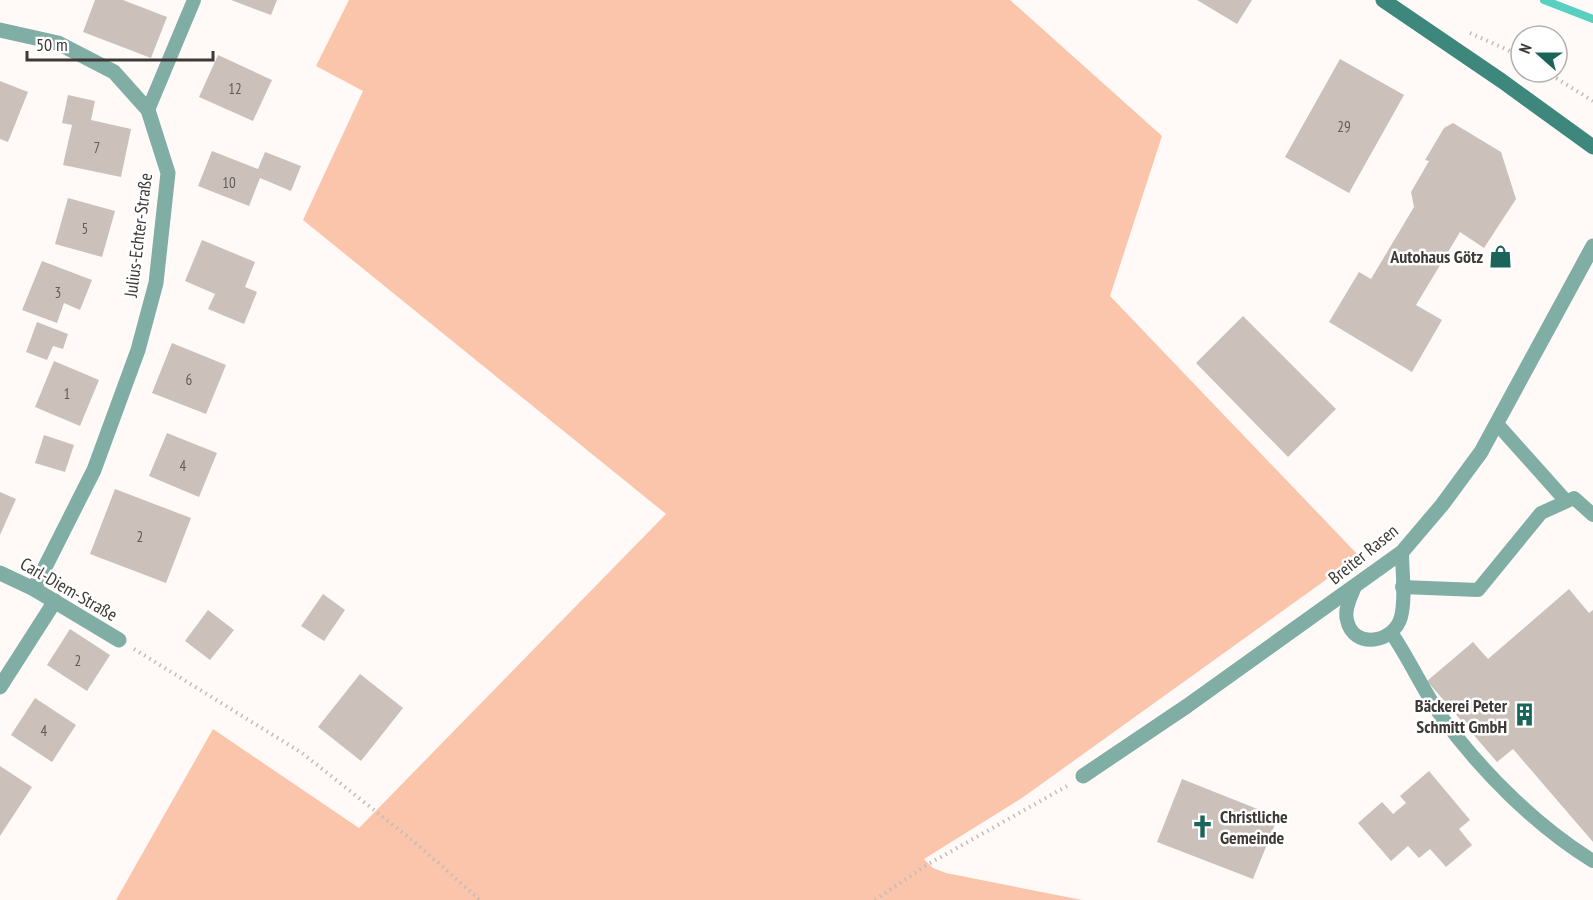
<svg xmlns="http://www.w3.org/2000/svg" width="1593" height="900" viewBox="0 0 1593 900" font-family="'PT Sans Narrow',sans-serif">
<rect width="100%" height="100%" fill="#fffaf8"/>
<path fill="#fbc5ab" d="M349,0h661l152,136 -52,160 249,260 -337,242 -98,61 9,9 13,5 136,27h-966l97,-171 146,99 307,-314 -363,-294 60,-129 -47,-25z"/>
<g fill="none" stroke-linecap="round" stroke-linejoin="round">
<path stroke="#57d0bf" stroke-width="8" d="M1544,0l49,19"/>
</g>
<g fill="#ccc0ba">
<path d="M95,0h28l44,17 -16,41 -68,-26z"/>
<path d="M231,0h46l-6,15z"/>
<path d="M1197,0h55l-15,24z"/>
<path d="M218,55l54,25 -19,41 -54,-24z"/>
<path d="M1340,59l64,36 -55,98 -64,-36z"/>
<path d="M0,81l28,11 -20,50 -8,-3z"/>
<path d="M68,95l27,6 -4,19 40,9 -10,48 -58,-12 9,-40 -10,-2z"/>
<path d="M1453,123l48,29 15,47 -32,49 -24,-16 -44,73 26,15 -30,52 -83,-50 30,-50 12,7 43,-72 -3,-15 18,-31 -4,-1 19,-32z"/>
<path d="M212,151l46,18 7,-17 36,14 -10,25 -31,-13 -11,28 -51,-20z"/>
<path d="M68,198l47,13 -13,46 -47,-13z"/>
<path d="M202,240l53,22 -10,25 12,5 -13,32 -36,-15 7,-15 -30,-13z"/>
<path d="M42,261l50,19 -12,30 -16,-7 -7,20 -35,-13z"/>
<path d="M1243,316l93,93 -48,48 -92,-94z"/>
<path d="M37,322l31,12 -5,15 -10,-3 -6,14 -21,-8z"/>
<path d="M172,343l54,22 -20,49 -54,-21z"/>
<path d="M54,361l45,19 -19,46 -45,-19z"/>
<path d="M167,433l50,20 -18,44 -50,-21z"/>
<path d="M44,435l30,10 -9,27 -30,-9z"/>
<path d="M115,489l76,29 -25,65 -76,-29z"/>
<path d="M0,492l16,7 -16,36z"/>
<path d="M1569,589l20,24 4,-3v232l-80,-93 -16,13 -70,-81 46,-39 15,17z"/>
<path d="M323,594l22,16 -21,31 -23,-15z"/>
<path d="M208,610l26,20 -24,30 -25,-19z"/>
<path d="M70,629l40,26 -23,36 -40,-26z"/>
<path d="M360,674l43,34 -42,53 -43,-34z"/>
<path d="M35,698l41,27 -24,37 -41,-27z"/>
<path d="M0,766l32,21 -32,49z"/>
<path d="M1429,771l41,49 -11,9 13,16 -26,22 -16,-18 -11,9 -11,-12 -17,15 -33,-38 24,-21 11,12 13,-11 -6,-7z"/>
<path d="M1182,779l96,38 -25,62 -96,-37z"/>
</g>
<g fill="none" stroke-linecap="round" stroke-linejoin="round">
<g stroke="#c1bcba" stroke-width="4" stroke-dasharray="1.5 4.5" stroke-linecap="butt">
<path d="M1470,33l51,23"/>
<path d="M1546,72l47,29"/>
<path d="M134,649l168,104 110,87 68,60"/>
<path d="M875,900l50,-34 142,-80"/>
</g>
<g stroke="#80aea5" stroke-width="14">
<path d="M148,110l46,-110"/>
<path d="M1498,425l68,76"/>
<path d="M1402,587l76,3 63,-77 33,-15 19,17"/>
<path d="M1354,589c-4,9 -10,21 -7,31 6,30 47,23 54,-3 5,-20 1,-44 1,-65"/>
<path d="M1392,634c18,26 30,55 49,82 40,55 94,109 152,145"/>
</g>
<g stroke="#80aea5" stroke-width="15">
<path d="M0,30l58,13 56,29 34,38 20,63 -12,110 -18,67 -44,120 -60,119"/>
<path d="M0,573l34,16 85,51"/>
<path d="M0,687l55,-86"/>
<path d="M1083,776l104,-70 215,-154 40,-47 39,-53 112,-206"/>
</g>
<path stroke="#3e877c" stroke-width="15" d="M1383,0l119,81 91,66"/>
</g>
<defs>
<symbol id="shop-bare" viewBox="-9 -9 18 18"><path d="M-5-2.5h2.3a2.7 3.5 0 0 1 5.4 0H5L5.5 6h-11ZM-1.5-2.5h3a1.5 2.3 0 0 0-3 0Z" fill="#1b645a" stroke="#fff" stroke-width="2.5" paint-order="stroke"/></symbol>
<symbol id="building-bare" viewBox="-9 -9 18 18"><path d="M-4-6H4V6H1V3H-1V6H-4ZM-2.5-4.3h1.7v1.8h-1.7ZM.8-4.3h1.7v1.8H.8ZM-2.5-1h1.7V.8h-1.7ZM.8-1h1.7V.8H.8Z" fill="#1b645a" stroke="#fff" stroke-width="2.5" paint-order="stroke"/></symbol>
<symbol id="church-bare" viewBox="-9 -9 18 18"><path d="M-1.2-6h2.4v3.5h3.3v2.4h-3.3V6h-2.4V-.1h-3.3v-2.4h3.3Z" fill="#1b645a" stroke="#fff" stroke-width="2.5" paint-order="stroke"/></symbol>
</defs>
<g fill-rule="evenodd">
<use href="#shop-bare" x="1484" y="240" width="33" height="33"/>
<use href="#building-bare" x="1508" y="698" width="33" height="33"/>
<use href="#church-bare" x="1186" y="810" width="33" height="33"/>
</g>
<g text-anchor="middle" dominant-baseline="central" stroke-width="5" stroke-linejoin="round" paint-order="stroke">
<g font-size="15" fill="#625b58">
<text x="235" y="88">12</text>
<text x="1344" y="126">29</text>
<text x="97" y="147">7</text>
<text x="229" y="182">10</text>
<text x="85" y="228">5</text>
<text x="58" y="292">3</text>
<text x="189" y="379">6</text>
<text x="67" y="393">1</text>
<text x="183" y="465">4</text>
<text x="140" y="536">2</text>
<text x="78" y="660">2</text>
<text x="44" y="730">4</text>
</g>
<g font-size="18" fill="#3e3937" stroke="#fff">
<text transform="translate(138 235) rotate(-83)">Julius-Echter-Straße</text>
<text transform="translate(1363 554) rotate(-39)">Breiter Rasen</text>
<text transform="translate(69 589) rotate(30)">Carl-Diem-Straße</text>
</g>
<g font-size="18" font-weight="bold" fill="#3e3937" stroke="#fff" text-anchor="end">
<text x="1483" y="256">Autohaus Götz</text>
<text x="1507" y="705">Bäckerei Peter<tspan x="1507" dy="21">Schmitt GmbH</tspan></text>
<text x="1220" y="816" text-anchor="start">Christliche<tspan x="1220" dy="21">Gemeinde</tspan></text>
</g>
</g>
<g transform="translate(1539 54) rotate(291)"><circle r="28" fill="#ffffff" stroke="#b2b0af" stroke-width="1.5"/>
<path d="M0-4.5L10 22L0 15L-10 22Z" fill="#1b645a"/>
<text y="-9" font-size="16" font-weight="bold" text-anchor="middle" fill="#3e3937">N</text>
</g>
<path d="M27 51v9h186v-9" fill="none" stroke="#3e3937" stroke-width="3"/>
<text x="36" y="51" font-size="18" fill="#3e3937" stroke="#ffffff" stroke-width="4.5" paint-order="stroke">50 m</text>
</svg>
